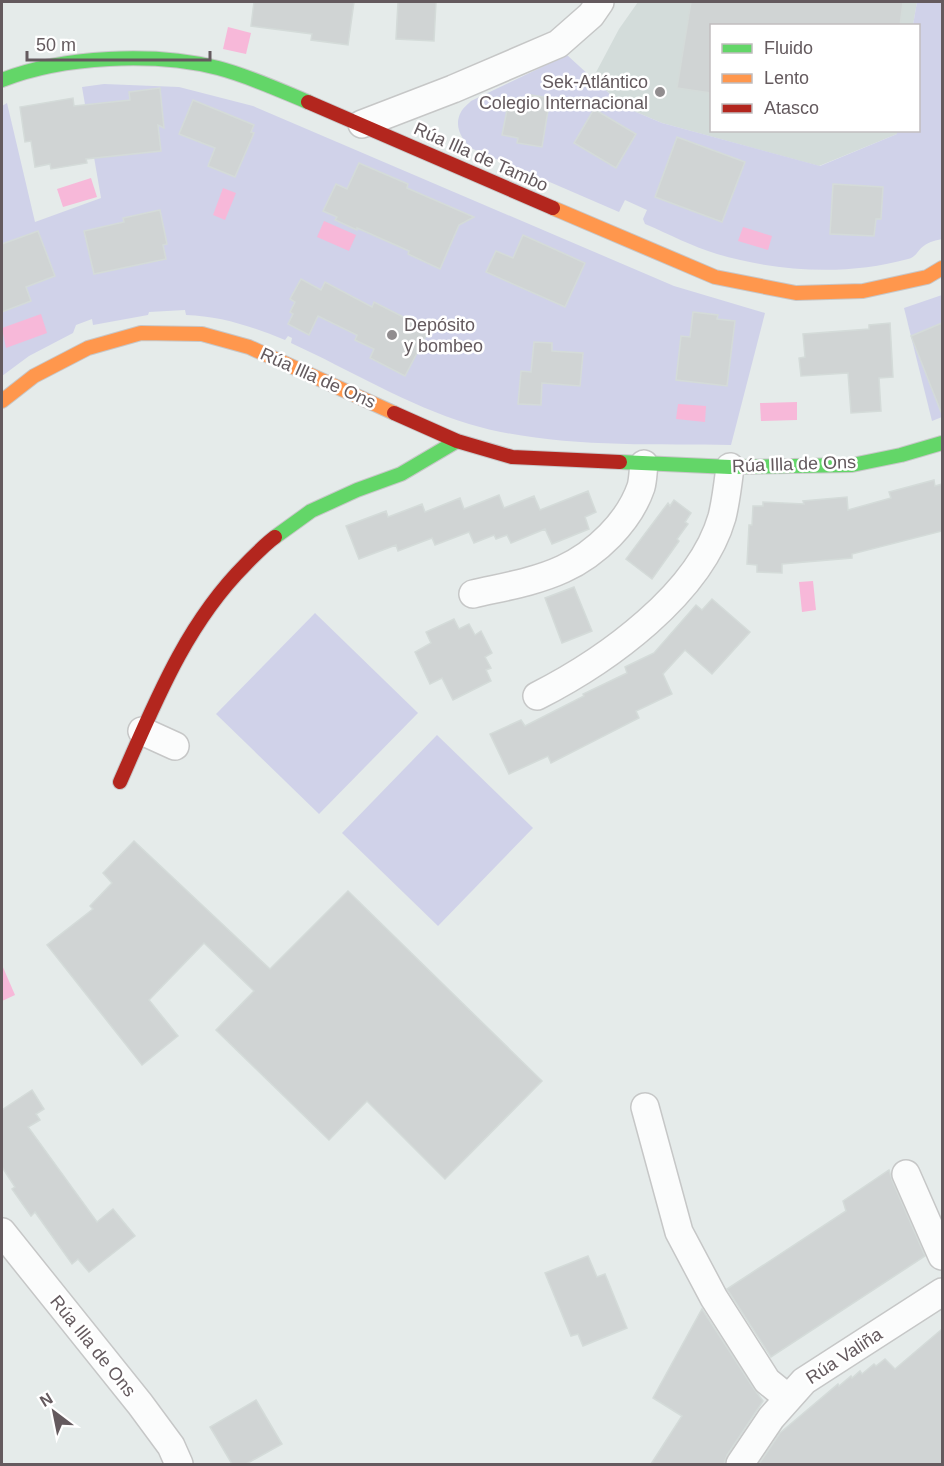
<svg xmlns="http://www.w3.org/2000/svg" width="944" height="1466" viewBox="0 0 944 1466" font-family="Helvetica,sans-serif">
<rect width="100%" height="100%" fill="#e5ebea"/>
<path fill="#d3dcda" d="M638,2h279l-4,23 -201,1v104l185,1v3l-78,32 -157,-43 -38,-16 -31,-29 26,-49z"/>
<g fill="#d0d2e9">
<path d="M917,2h25v237c-5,1 -13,3 -17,6 -7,4 -8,12 -17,14 -62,17 -129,13 -191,-5 -24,-7 -48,-20 -72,-30l-2,-5 4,-9 -22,-10 -6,12 -146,-63c-11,-8 -20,-23 -12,-37 2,-4 7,-8 10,-11l96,-46 57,52 38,16 158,43 77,-32v-3l21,-1v-104l-5,-1z"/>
<path d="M104,84l75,3 74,19 421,180 91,27 -34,132c-83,-1 -182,3 -262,-21 -62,-19 -119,-54 -178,-81l1,-5 -4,-2 -3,4c-32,-13 -64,-24 -99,-25l-1,-5 -36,2 -1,3 -55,10 -1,-6 -16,6 -3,8 -44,23 -27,20v-270l5,-3 28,119 66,-24 -19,-111z"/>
<path d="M942,295v122l-10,4 -28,-113z"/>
<path d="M315,613l103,100 -99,101 -103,-100z"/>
<path d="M437,735l96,93 -95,98 -96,-93z"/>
</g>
<g fill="#f7b8d9">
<path d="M228,27l23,6 -5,21 -23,-5z"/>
<path d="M91,178l6,19 -34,10 -6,-18z"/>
<path d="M223,188l13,5 -11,27 -12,-5z"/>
<path d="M324,221l32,14 -7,16 -32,-14z"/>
<path d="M743,227l29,9 -4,14 -30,-9z"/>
<path d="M41,314l6,19 -41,15 -4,-20z"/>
<path d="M797,402v18l-36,1 -1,-18z"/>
<path d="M678,404l28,2 -1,16 -29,-3z"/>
<path d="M813,581l3,29 -14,2 -3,-30z"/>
<path d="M2,965l13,30 -13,6z"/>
</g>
<g fill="#d0d4d4" stroke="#d4dbd9" stroke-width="1.5">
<path d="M254,2h100l-6,43 -37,-5 1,-6 -61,-8z"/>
<path d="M398,2h38l-2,39 -38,-2z"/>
<path d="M691,2h212l-3,24h-189v67l-34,-5z"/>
<path d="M160,88l4,40 -6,-3 3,26 -75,8 1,4 -36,6 -1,-5 -15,3 -4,-26 -6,1 -5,-35 53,-9 1,8 56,-6 -1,-8z"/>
<path d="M531,95l19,3 -8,49 -25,-4 1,-5 -16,-3 6,-30 14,3 2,-10 7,1z"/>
<path d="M193,100l61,25 -3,7 3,1 -19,44 -27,-11 7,-18 -36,-14z"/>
<path d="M594,109l42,25 -20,34 -42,-25z"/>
<path d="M677,137l68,25 -23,60 -67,-25z"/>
<path d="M359,163l49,21 -1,4 67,29 -15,8 -19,44 -32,-15 1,-3 -52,-23v2l-22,-10 2,-3 -14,-6 13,-27 11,5z"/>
<path d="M833,184l50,3 -2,32h-5l-2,17 -44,-2z"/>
<path d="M160,210l7,34 -4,1 3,14 -72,15 -10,-43 40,-9 -1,-4z"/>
<path d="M38,231l17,45 -29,11 5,14 -29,11v-68z"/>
<path d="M523,235l62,28 -20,44 -79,-35 10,-21 17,7z"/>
<path d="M301,279l20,11 4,-8 47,25 2,-5 55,28 -24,46 -35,-18 4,-9 -19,-9 2,-5 -39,-19 -9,19 -21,-11 5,-10 -3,-2 5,-10 -5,-3z"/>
<path d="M693,312l25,3 -1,4 18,2 -8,65 -51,-6 5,-44 9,1z"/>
<path d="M890,323l3,54 -14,1 2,33 -30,2 -3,-40 -47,3 -2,-18 6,-1 -2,-23 66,-5v-4z"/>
<path d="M942,323v89h-1l-30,-76z"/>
<path d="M534,342l18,1v8l31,2 -3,33 -38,-3 -1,22 -23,-1 3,-33 10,1z"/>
<path d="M934,480l1,6 7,-2v47l-90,23v4l-70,6v9l-25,-1v-7l-10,-1 2,-39h3l1,-19h10v-4l41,2 -1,-3 44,-4 1,13 43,-12 -2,-6z"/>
<path d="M588,491l8,21 -11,5 4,12 -37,15 -7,-15 -34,14 -4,-8 -11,4 -2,-4 -20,8 -5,-11 -34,13 -3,-7 -34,13 -2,-6 -37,14 -13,-33 40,-15 2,6 34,-13 3,8 35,-14 4,11 35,-14 5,13 30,-12 6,14z"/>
<path d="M674,500l17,13 -6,9 3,2 -11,15 2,2 -27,38 -26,-20 42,-56 2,3z"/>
<path d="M574,587l18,44 -30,12 -17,-45z"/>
<path d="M712,599l38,33 -38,42 -27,-24 -22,24 9,20 -36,17 3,7 -88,45 -3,-7 -39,18 -19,-40 31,-14 4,6 59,-30 -1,-2 44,-21 -2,-6 29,-14 42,-48 6,5z"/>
<path d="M454,619l5,10 10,-5 6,11 6,-4 11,22 -7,4 6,11 -5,2 5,11 -38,19 -11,-22 -12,6 -15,-32 16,-9 -5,-11z"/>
<path d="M134,841l136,128 78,-78 194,190 -97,98 -78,-78 -38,39 -113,-110 38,-39 -50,-48 -55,57 29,36 -36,29 -95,-120 46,-36 -3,-3 22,-23 -9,-10z"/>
<path d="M32,1090l12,19 -8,5 4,6 -12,7 69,95 16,-13 22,27 -46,36 -11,-13 -6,5 -37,-52 -4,4 -19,-27 3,-2 -13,-20v-57z"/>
<path d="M889,1170l3,10 33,76 -154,101 -44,-68 119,-78 -3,-10z"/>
<path d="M588,1256l9,21 8,-3 22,54 -44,18 -5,-12 -7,2 -26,-63z"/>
<path d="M702,1309l52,80 9,12 -36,54 -3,9h-73l31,-48 -29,-18z"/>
<path d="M942,1329v135h-183l21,-31 58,-49 1,2 12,-10 1,2 8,-7 2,3 12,-10 2,2 9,-7 10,10z"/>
<path d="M256,1400l26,44 -36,20h-14l-22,-37z"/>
</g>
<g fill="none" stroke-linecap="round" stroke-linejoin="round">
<defs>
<g id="street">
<path d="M362,124l91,-35 105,-45 33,-29 9,-13"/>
<path d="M473,594c30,-7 62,-12 90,-25 33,-15 66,-47 78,-82 2,-7 2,-16 3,-23"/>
<path d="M537,696c69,-35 163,-102 185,-179 4,-16 6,-34 8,-50"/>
<path d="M142,731l33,15"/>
<path d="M645,1107l34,125 35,66 53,83 21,17"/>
<path d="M906,1174l36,82"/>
<path d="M2,1232l138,172 31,42 8,18"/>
<path d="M740,1464l31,-46 33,-37 138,-89"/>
</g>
<g id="fast">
<path d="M2,80c61,-24 152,-28 216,-12 31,8 61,22 90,34"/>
<path d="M620,462l110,5 122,-2 49,-10 41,-12"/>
<path d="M275,537l36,-26 46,-21 44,-16 56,-33"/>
</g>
<g id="slow">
<path d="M553,208l162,69 81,16 67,-2 64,-14 15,-9"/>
<path d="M2,401l32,-25 54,-28 53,-15 61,1 47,13 145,66"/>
</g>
<g id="jam">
<path d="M308,102l245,106"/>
<path d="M394,413l63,28 55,16 108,5"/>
<path d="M120,782c34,-77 65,-157 125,-217 10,-10 19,-20 30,-28"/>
</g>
</defs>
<use href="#street" stroke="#c6c7c7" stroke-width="30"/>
<use href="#fast" stroke="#c7c7c8" stroke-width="16"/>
<use href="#slow" stroke="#c7c7c8" stroke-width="16"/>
<use href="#jam" stroke="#c7c7c8" stroke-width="16"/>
<use href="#street" stroke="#fbfcfc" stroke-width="27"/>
<use href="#fast" stroke="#63d668" stroke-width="14"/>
<use href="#slow" stroke="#ff974d" stroke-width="14"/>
<use href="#jam" stroke="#b3261e" stroke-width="14"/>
</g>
<g fill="#918d8f" stroke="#fff" stroke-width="2">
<circle cx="660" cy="92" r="6"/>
<circle cx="392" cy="335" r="6"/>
</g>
<g text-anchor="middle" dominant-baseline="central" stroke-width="5" stroke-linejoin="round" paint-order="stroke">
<g font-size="18" fill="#645a5e" stroke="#fff" text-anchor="end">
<text x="648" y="82">Sek-Atlántico<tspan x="648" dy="21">Colegio Internacional</tspan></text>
<text x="404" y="325" text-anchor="start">Depósito<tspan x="404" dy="21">y bombeo</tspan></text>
</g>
<g font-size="18" fill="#645a5e" stroke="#fff">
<text transform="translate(481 157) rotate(24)">Rúa Illa de Tambo</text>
<text transform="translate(318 378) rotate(24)">Rúa Illa de Ons</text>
<text transform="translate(794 464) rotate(-2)">Rúa Illa de Ons</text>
<text transform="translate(93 1346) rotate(51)">Rúa Illa de Ons</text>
<text transform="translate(844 1356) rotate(-33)">Rúa Valiña</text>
</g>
</g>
<rect width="944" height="1466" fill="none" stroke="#645a5e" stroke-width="6"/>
<rect x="710" y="24" width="210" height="108" fill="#ffffff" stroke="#c1bdbf" stroke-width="1.5"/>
<rect x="722" y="44" width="30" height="9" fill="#63d668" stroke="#c1bdbf" stroke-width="1.5"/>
<text x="764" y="54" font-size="18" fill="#645a5e">Fluido</text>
<rect x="722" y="74" width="30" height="9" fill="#ff974d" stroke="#c1bdbf" stroke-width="1.5"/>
<text x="764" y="84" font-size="18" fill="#645a5e">Lento</text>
<rect x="722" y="104" width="30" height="9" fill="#b3261e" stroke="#c1bdbf" stroke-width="1.5"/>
<text x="764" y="114" font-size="18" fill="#645a5e">Atasco</text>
<g transform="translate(54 1412) rotate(328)" stroke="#ffffff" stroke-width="4.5" paint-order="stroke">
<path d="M0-4.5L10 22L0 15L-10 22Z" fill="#645a5e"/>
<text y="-9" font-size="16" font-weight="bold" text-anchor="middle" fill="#645a5e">N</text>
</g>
<path d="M27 51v9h183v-9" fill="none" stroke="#645a5e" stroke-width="3"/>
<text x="36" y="51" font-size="18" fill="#645a5e" stroke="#ffffff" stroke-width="4.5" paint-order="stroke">50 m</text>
</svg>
